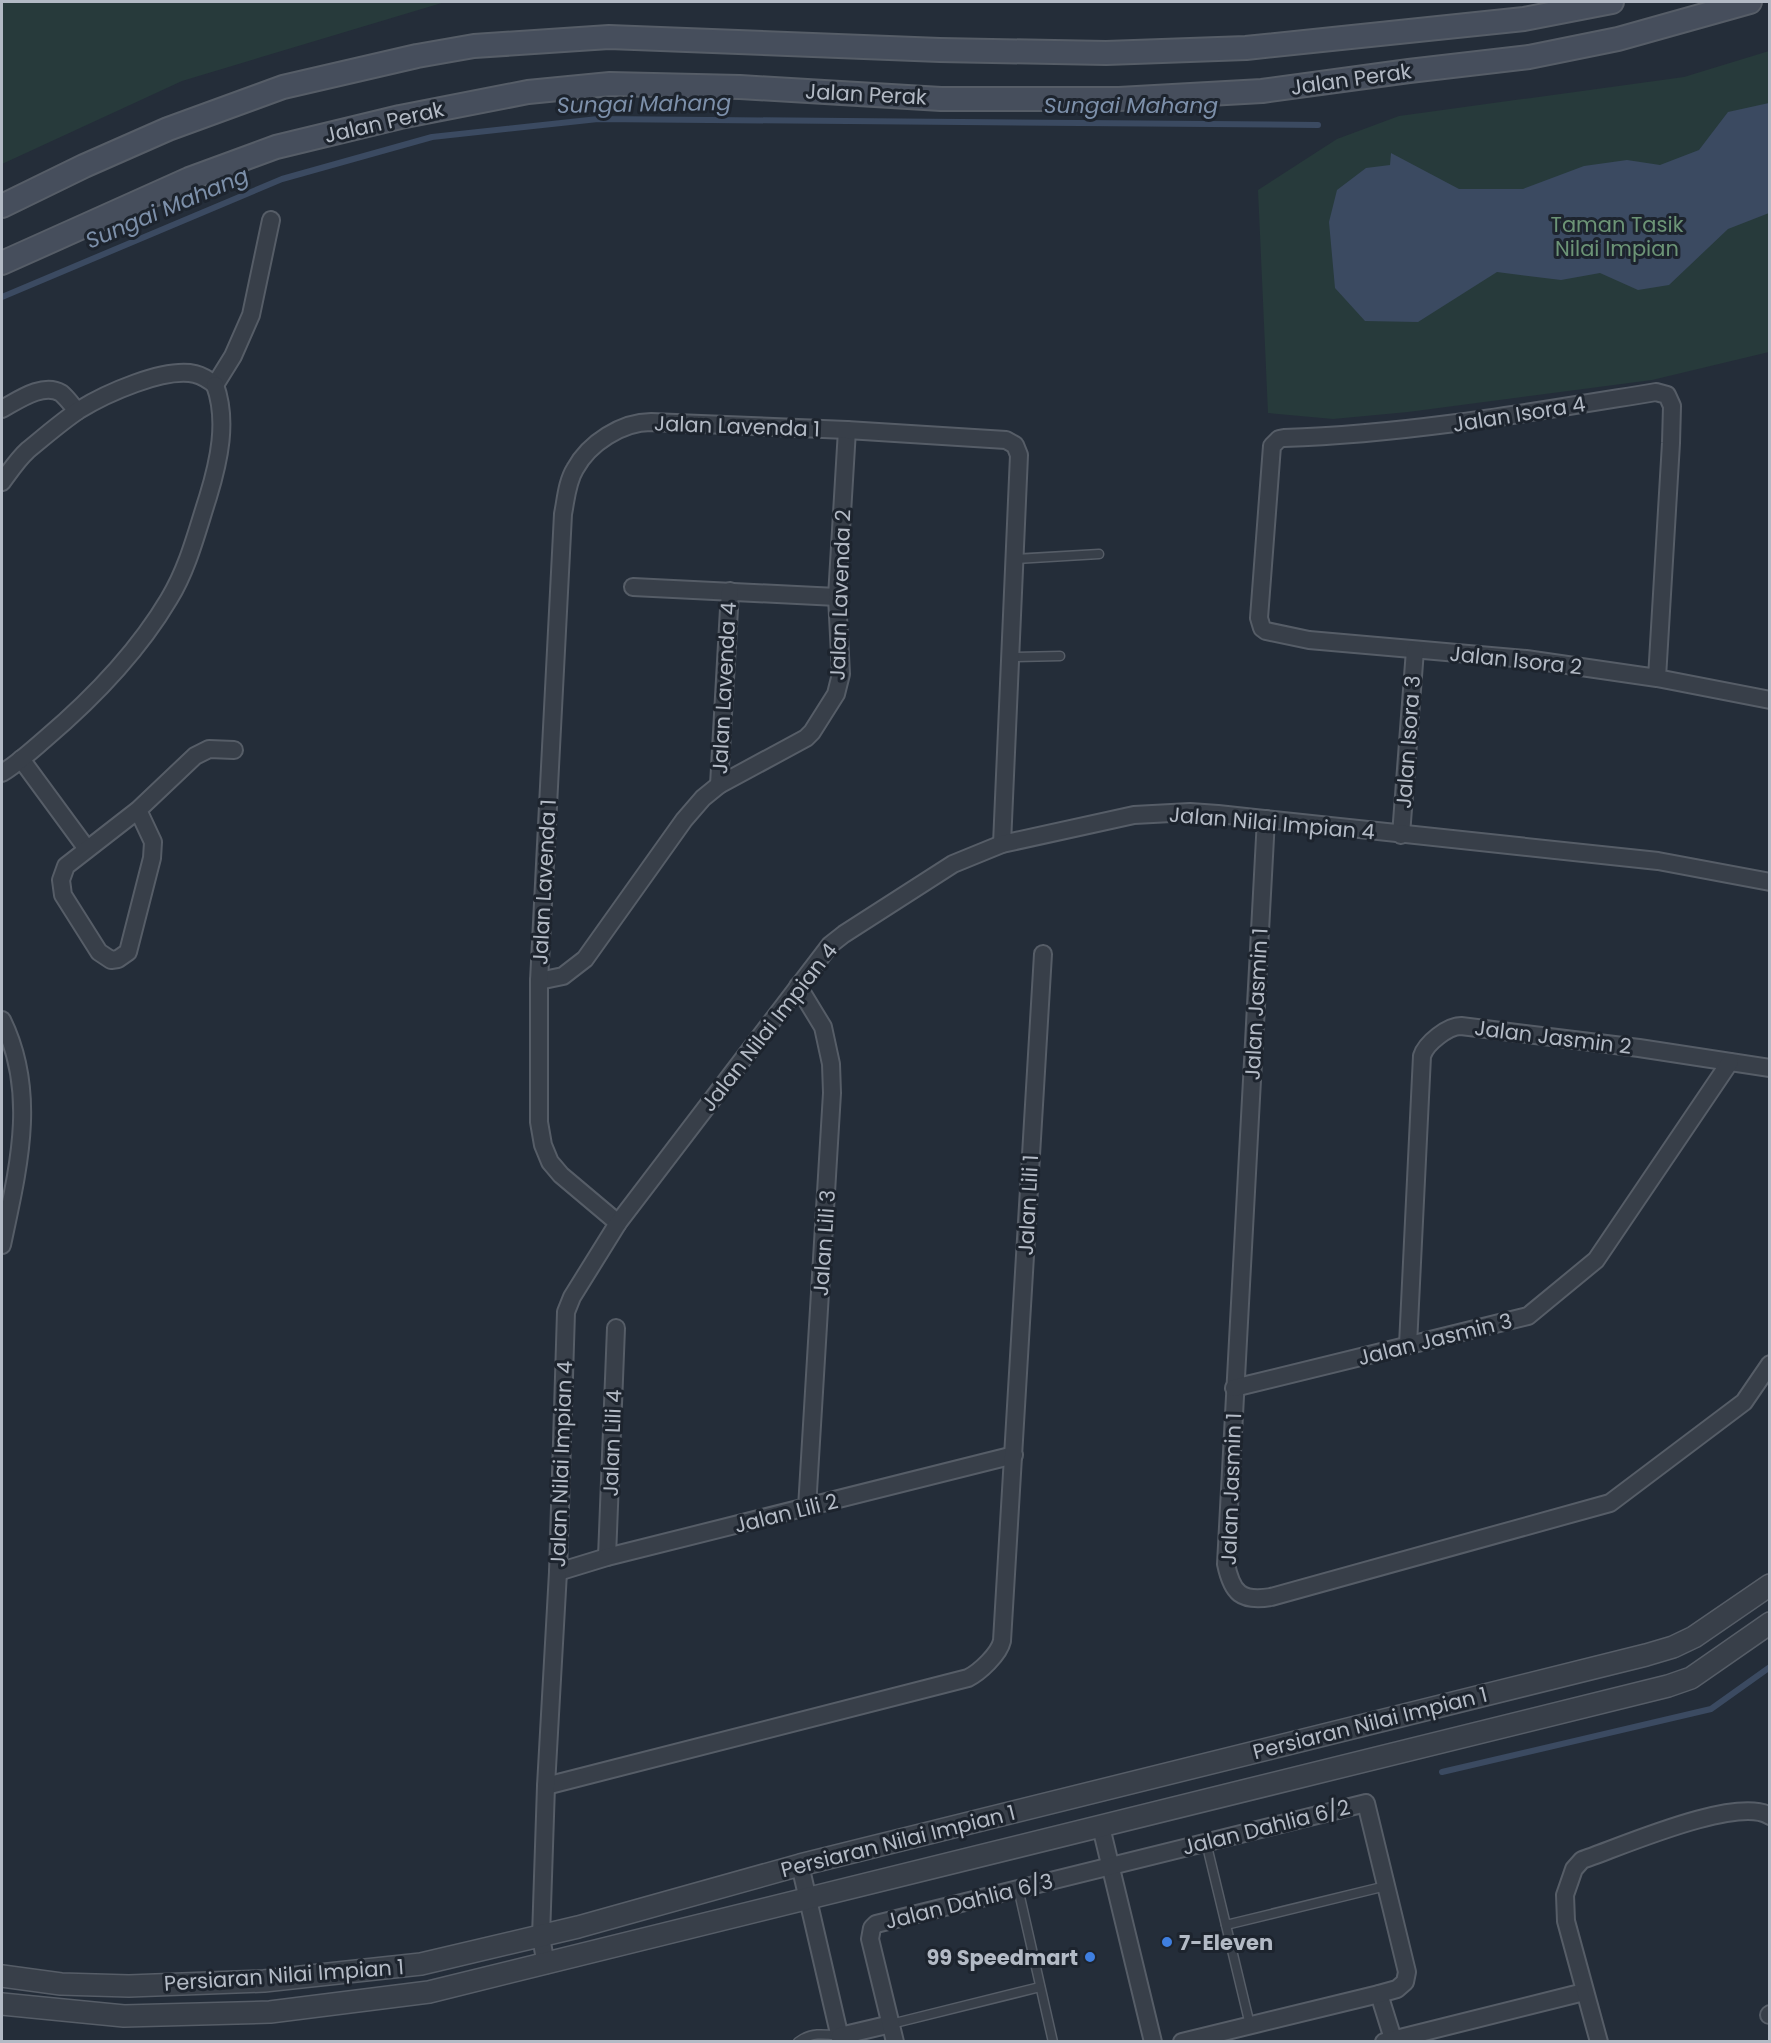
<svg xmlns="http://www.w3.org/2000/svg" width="1771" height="2043" viewBox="0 0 1771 2043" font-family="Poppins,sans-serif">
<rect width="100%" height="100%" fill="#242d39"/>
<g fill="#273a3b">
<path d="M2,2h443l-263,79 -180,83z"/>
<path d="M1769,51v301l-117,28 -244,32 -75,7 -65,-6 -10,-223 79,-51 62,-23 285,-39z"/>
</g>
<path fill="#3b4a61" d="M1769,103v110l-41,16 -59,56 -31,5 -38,-17 -39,7 -64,-8 -79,50 -53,-1 -30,-33 -6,-66 8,-32 29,-22 24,-3 1,-12 68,36h64l61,-23 43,-6 33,5 39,-15 29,-38z"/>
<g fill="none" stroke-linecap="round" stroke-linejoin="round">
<g stroke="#3b4a61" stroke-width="6">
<path d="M2,297l280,-118 150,-42 166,-18 720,6"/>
<path d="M1442,1772l269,-63 59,-42"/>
</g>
<defs>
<g id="service">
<path d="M1014,559l85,-5"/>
<path d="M1010,657l50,-1"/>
<path d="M1206,1842l44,183"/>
<path d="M1018,1888l35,154"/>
<path d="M1226,1925l160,-39"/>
<path d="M891,2024l149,-37"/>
<path d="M798,2042c13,-10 26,-8 42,-6"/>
</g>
<g id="minor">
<path d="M215,385l18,-29 18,-41 20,-95"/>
<path d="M2,409c15,-8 41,-27 59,-16 6,5 11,12 16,18"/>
<path d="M2,482c8,-11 16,-23 26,-32 16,-13 33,-28 51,-40 26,-16 85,-43 116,-36 8,2 14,6 20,11"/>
<path d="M633,587l204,10"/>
<path d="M1657,678l14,-235 1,-37 -5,-11 -11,-3c-124,20 -247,42 -372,46l-5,1 -7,7 -13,172 3,10 4,3 43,9 217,19 131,19 113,22"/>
<path d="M21,759l66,90"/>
<path d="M2,773c15,-9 29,-22 43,-34 47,-40 92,-86 124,-140 19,-31 28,-68 39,-102 11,-36 20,-76 7,-112"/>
<path d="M719,785l11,-194"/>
<path d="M138,810l15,32 -1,16 -24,94 -10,7 -7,1 -12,-8 -36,-57 -2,-15 5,-14 72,-56 57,-54 14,-7 25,1"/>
<path d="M1266,819l-40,745c6,29 15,38 45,33l339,-94 134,-101 26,-38"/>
<path d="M1401,835l14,-185"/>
<path d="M539,981l24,-5 22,-17 99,-139 19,-22 16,-13 87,-47 6,-6 24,-38 5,-20 -4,-77 10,-167"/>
<path d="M798,986l25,41 8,37 1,29 -25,415"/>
<path d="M2,1020c36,73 16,149 0,225"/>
<path d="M618,1223l-57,-48 -11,-13 -7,-17 -4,-23v-141l24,-467c3,-15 4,-32 12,-45 14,-26 47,-47 76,-47l196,8 159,10 9,5 4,10 -17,389"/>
<path d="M1408,1345l14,-289c4,-13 26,-30 39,-30l178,22 131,20"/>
<path d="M1234,1388l294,-72 68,-56 134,-198"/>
<path d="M607,1557l9,-229"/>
<path d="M558,1572l49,-15 407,-102"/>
<path d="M546,1786l422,-108c12,-6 31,-24 34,-37l41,-687"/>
<path d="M1101,1827l52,215"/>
<path d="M800,1865l41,177"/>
<path d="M546,1965l-5,-28 5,-151 12,-214 8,-260 6,-15 46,-74 212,-278 14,-11 109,-70 49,-20 132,-29 56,-3 28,2 440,47 112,21"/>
<path d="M1379,1994l15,48"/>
<path d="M1769,2015l1,-1"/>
<path d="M840,2036l51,-12"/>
<path d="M895,2042l-25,-103 2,-11 4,-4 490,-121 41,169 -2,10 -8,7 -18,5 -197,48"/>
<path d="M1384,2042l200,-50"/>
<path d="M1599,2042l-33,-121 -1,-26 9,-26 8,-9c36,-12 155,-65 188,-44"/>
</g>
<g id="tertiary">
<path d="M2,1976l59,8 68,2 135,-5 157,-17 157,-37 222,-62 846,-210 27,-8 21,-10 76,-52"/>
<path d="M2,2004l122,12 146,-4 159,-20 1239,-306 23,-8 79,-55"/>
</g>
<g id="secondary">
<path d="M2,206l82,-40 84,-37 115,-42 134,-31 57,-10 135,-9 331,13 166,3 140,-5 278,-29 88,-17"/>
<path d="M2,263l187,-84 87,-32 124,-30 128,-25 82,-8 130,3 201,12h178l143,-8 147,-20 120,-14 89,-18 132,-37"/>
</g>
</defs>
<use href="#service" stroke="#565d67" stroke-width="11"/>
<use href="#minor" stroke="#565d67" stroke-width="20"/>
<use href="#tertiary" stroke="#565d67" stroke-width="24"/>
<use href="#secondary" stroke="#565d67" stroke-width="26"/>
<use href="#service" stroke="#383f49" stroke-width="8"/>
<use href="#minor" stroke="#383f49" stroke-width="16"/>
<use href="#tertiary" stroke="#383f49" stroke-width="21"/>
<use href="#secondary" stroke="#464e5c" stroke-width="22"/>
</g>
<g fill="#3f7fe0" stroke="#1d242e" stroke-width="2">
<circle cx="1167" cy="1942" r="6"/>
<circle cx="1090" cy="1957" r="6"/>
</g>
<g text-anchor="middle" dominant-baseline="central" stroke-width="6" stroke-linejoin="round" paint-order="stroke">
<g font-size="21" fill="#b3bac5" stroke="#1d242e">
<text transform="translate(1351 79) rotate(-8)">Jalan Perak</text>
<text transform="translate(866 94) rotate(3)">Jalan Perak</text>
<text transform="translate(384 122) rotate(-13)">Jalan Perak</text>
<text transform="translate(1519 414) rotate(-9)">Jalan Isora 4</text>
<text transform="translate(737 426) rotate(2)">Jalan Lavenda 1</text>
<text transform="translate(840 595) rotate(-88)">Jalan Lavenda 2</text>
<text transform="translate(1516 660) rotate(6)">Jalan Isora 2</text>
<text transform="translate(724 688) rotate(-87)">Jalan Lavenda 4</text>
<text transform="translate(1408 742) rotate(-86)">Jalan Isora 3</text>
<text transform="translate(1272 823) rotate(5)">Jalan Nilai Impian 4</text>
<text transform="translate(544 882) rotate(-87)">Jalan Lavenda 1</text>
<text transform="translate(1256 1004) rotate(-87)">Jalan Jasmin 1</text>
<text transform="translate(769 1027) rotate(-52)">Jalan Nilai Impian 4</text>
<text transform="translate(1553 1037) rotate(7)">Jalan Jasmin 2</text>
<text transform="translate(1028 1205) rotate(-87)">Jalan Lili 1</text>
<text transform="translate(824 1243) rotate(-86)">Jalan Lili 3</text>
<text transform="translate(1435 1339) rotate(-14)">Jalan Jasmin 3</text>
<text transform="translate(612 1443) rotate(-88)">Jalan Lili 4</text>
<text transform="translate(561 1464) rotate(-88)">Jalan Nilai Impian 4</text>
<text transform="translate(1231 1489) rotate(-88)">Jalan Jasmin 1</text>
<text transform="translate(786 1513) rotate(-14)">Jalan Lili 2</text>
<text transform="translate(1370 1723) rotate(-14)">Persiaran Nilai Impian 1</text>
<text transform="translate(1266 1827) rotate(-14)">Jalan Dahlia 6/2</text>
<text transform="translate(898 1841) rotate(-14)">Persiaran Nilai Impian 1</text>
<text transform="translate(969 1901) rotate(-14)">Jalan Dahlia 6/3</text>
<text transform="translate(284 1975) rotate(-4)">Persiaran Nilai Impian 1</text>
</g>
<g font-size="21" fill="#6c9476" stroke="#1d242e">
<text x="1617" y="224">Taman Tasik<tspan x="1617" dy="24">Nilai Impian</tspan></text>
</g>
<g font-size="21" font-weight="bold" fill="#b3bac5" stroke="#1d242e" text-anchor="start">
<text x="1179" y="1942">7-Eleven</text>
<text x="1078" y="1957" text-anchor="end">99 Speedmart</text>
</g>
<g font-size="22" font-style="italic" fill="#7d90aa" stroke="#1d242e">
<text transform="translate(644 104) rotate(-1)">Sungai Mahang</text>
<text x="1131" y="105">Sungai Mahang</text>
<text transform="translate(167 208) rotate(-23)">Sungai Mahang</text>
</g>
</g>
<rect width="1771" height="2043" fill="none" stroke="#b3bac5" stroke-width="6"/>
</svg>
